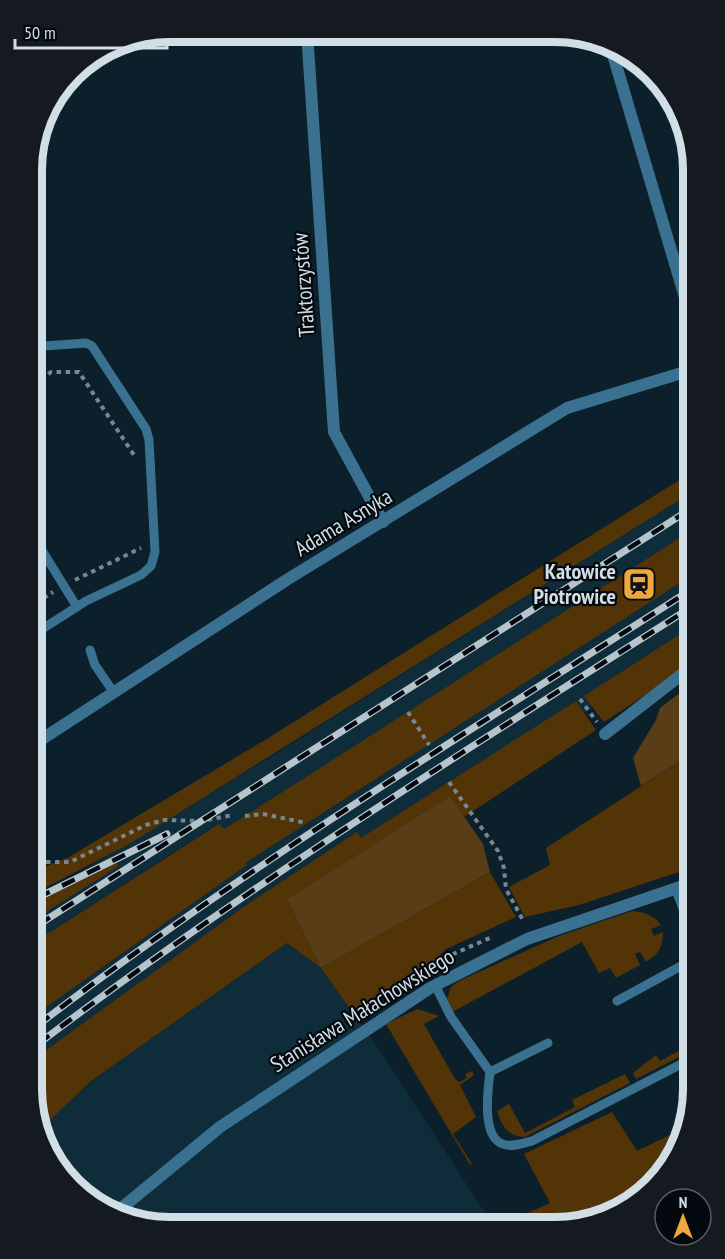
<svg xmlns="http://www.w3.org/2000/svg" width="725" height="1259" viewBox="0 0 725 1259" font-family="'PT Sans Narrow',sans-serif">
<rect width="100%" height="100%" fill="#0c202c"/>
<g fill="#0f2c3a">
<path d="M689,494l1,152 -427,268 -9,-14 -216,156v-43l199,-141 -27,-43 -172,111v-23l81,-51 -3,-3 -29,15 -5,-7 184,-111z"/>
<path d="M287,943l34,25 52,72 118,182 -339,4 -73,-33 -40,-59v-8l10,-5 42,-40z"/>
</g>
<g fill="#533406">
<path d="M689,474v20l-560,350 -92,48v-22l32,-13 196,-117z"/>
<path d="M689,532v45l-444,286 2,2 -10,7 -199,141v-73l181,-116 5,5 21,-13z"/>
<path d="M690,628v33l-40,31 -46,30 -20,-26z"/>
<path d="M576,701l20,29 -132,87 -14,-21 -163,103 34,69 169,-96 26,45 -70,32 -16,16 -77,48 -32,-45 -34,-25 -196,138 -42,40 -10,5 -1,-70 207,-150 112,-74 4,6z"/>
<path d="M691,754v114l-112,37 -54,12 -16,-30 41,-22 -4,-17z"/>
<path d="M117,863l2,3 -81,51 -1,-15z"/>
<path d="M632,911c12,1 22,4 29,14l-10,4 3,7 9,-4c0,15 -5,23 -17,30l-6,-10 -5,2 5,11 -24,13 -6,-10 -11,5 -17,-31 -126,68 -3,1 -7,-9 5,-15 10,-7 98,-44z"/>
<path d="M417,1009l22,7 -15,8 31,55 4,3 8,-4 -2,-4 7,-3 2,4 -14,10 16,32 -23,17 19,30 -2,1 -84,-141z"/>
<path d="M693,1043v7l-57,29 -3,-6 23,-18 4,6z"/>
<path d="M625,1074l5,9 -105,54c-17,0 -23,-11 -28,-26l12,-7 16,29 50,-26 -3,-7z"/>
<path d="M612,1112l25,39 45,-22 -17,44 -65,47 -90,1 40,-18 -26,-49z"/>
</g>
<g fill="#593d17">
<path d="M690,685l1,69 -50,32 -8,-28 23,-38 4,-12z"/>
<path d="M450,796l33,48 7,28 -169,96 -34,-69z"/>
</g>
<g fill="none" stroke-linecap="round" stroke-linejoin="round">
<g stroke="#778791" stroke-width="4" stroke-dasharray="4.5 4.5" stroke-linecap="butt">
<path d="M34,385l17,-13h28l57,86"/>
<path d="M681,529l8,-4"/>
<path d="M75,580l66,-32"/>
<path d="M36,603l17,-11"/>
<path d="M580,699l17,23"/>
<path d="M408,712l21,33"/>
<path d="M449,782l49,69 6,17 2,21 18,33"/>
<path d="M245,816l18,-2 44,9"/>
<path d="M37,862h33l76,-37 18,-5 37,1 32,-6"/>
<path d="M438,965l11,-9 43,-19"/>
</g>
<g stroke="#3a7190" stroke-width="9">
<path d="M34,302l2,1"/>
<path d="M34,350l10,-4 42,-3 6,3 54,83 3,11 6,112 -4,14 -10,9 -55,26 -50,32"/>
<path d="M35,539l42,68"/>
<path d="M90,650l5,15 19,28"/>
<path d="M675,888l17,44"/>
<path d="M435,985l16,32 39,55"/>
<path d="M617,1001l75,-41"/>
<path d="M548,1043l-58,29c-2,17 -9,65 13,72 9,4 20,-1 29,-3l161,-83"/>
</g>
<g stroke="#3a7190" stroke-width="12">
<path d="M307,32l27,400 49,90"/>
<path d="M611,48l76,256"/>
<path d="M605,734l85,-66"/>
<path d="M36,743l252,-164 279,-171 121,-37"/>
<path d="M118,1211l102,-84 210,-139 97,-49 165,-56"/>
</g>
<defs>
<g id="rail">
<path d="M37,898l130,-64"/>
<path d="M38,925l651,-415"/>
<path d="M38,1025c208,-159 432,-294 651,-434"/>
<path d="M38,1044c209,-158 431,-296 652,-436"/>
</g>
</defs>
<use href="#rail" stroke="#b6c4cc" stroke-width="7"/>
<use href="#rail" stroke="#03090e" stroke-width="4.5" stroke-dasharray="14" stroke-linecap="butt"/>
</g>
<defs>
<symbol id="station-square" viewBox="-11 -11 22 22"><rect x="-9" y="-9" width="18" height="18" rx="4" fill="#f0a63f" stroke="#03090e"/><path d="M-3-6H3Q5-6 5-4V2Q5 4 3 4L4.5 6H3L1.5 4h-3L-3 6H-4.5L-3 4Q-5 4-5 2V-4Q-5-6-3-6ZM-3.5-4v3h7v-3ZM-3.5 1v1.5H-2V1ZM2 1v1.5H3.5V1Z" fill="#111"/></symbol>
</defs>
<g fill-rule="evenodd">
<use href="#station-square" x="620" y="565" width="38" height="38"/>
</g>
<g text-anchor="middle" dominant-baseline="central" stroke-width="4.5" stroke-linejoin="round" paint-order="stroke">
<g font-size="22" fill="#d2dee6" stroke="#03090e">
<text transform="translate(303 285) rotate(-94)">Traktorzystów</text>
<text transform="translate(343 522) rotate(-31)">Adama Asnyka</text>
<text transform="translate(362 1010) rotate(-32)">Stanisława Małachowskiego</text>
</g>
<g font-size="22" font-weight="bold" fill="#d2dee6" stroke="#03090e" text-anchor="end">
<text x="616" y="571">Katowice<tspan x="616" dy="25">Piotrowice</tspan></text>
</g>
</g>
<path d="M0 0H725V1259H0ZM170 42H555A128 128 0 0 1 683 170V1089A128 128 0 0 1 555 1217H170A128 128 0 0 1 42 1089V170A128 128 0 0 1 170 42Z" fill="#141a1f" fill-rule="evenodd"/>
<path fill="none" stroke="#d2dee6" stroke-width="8" d="M170 42H555A128 128 0 0 1 683 170V1089A128 128 0 0 1 555 1217H170A128 128 0 0 1 42 1089V170A128 128 0 0 1 170 42Z"/>
<g transform="translate(683 1217)"><circle r="28" fill="#03090e" stroke="#565e64" stroke-width="1.5"/>
<path d="M0-4.5L10 22L0 15L-10 22Z" fill="#f0a63f"/>
<text y="-9" font-size="16" font-weight="bold" text-anchor="middle" fill="#d2dee6">N</text>
</g>
<path d="M15 39v9h152v-9" fill="none" stroke="#d2dee6" stroke-width="3"/>
<text x="24" y="39" font-size="18" fill="#d2dee6" stroke="#03090e" stroke-width="4.5" paint-order="stroke">50 m</text>
</svg>
